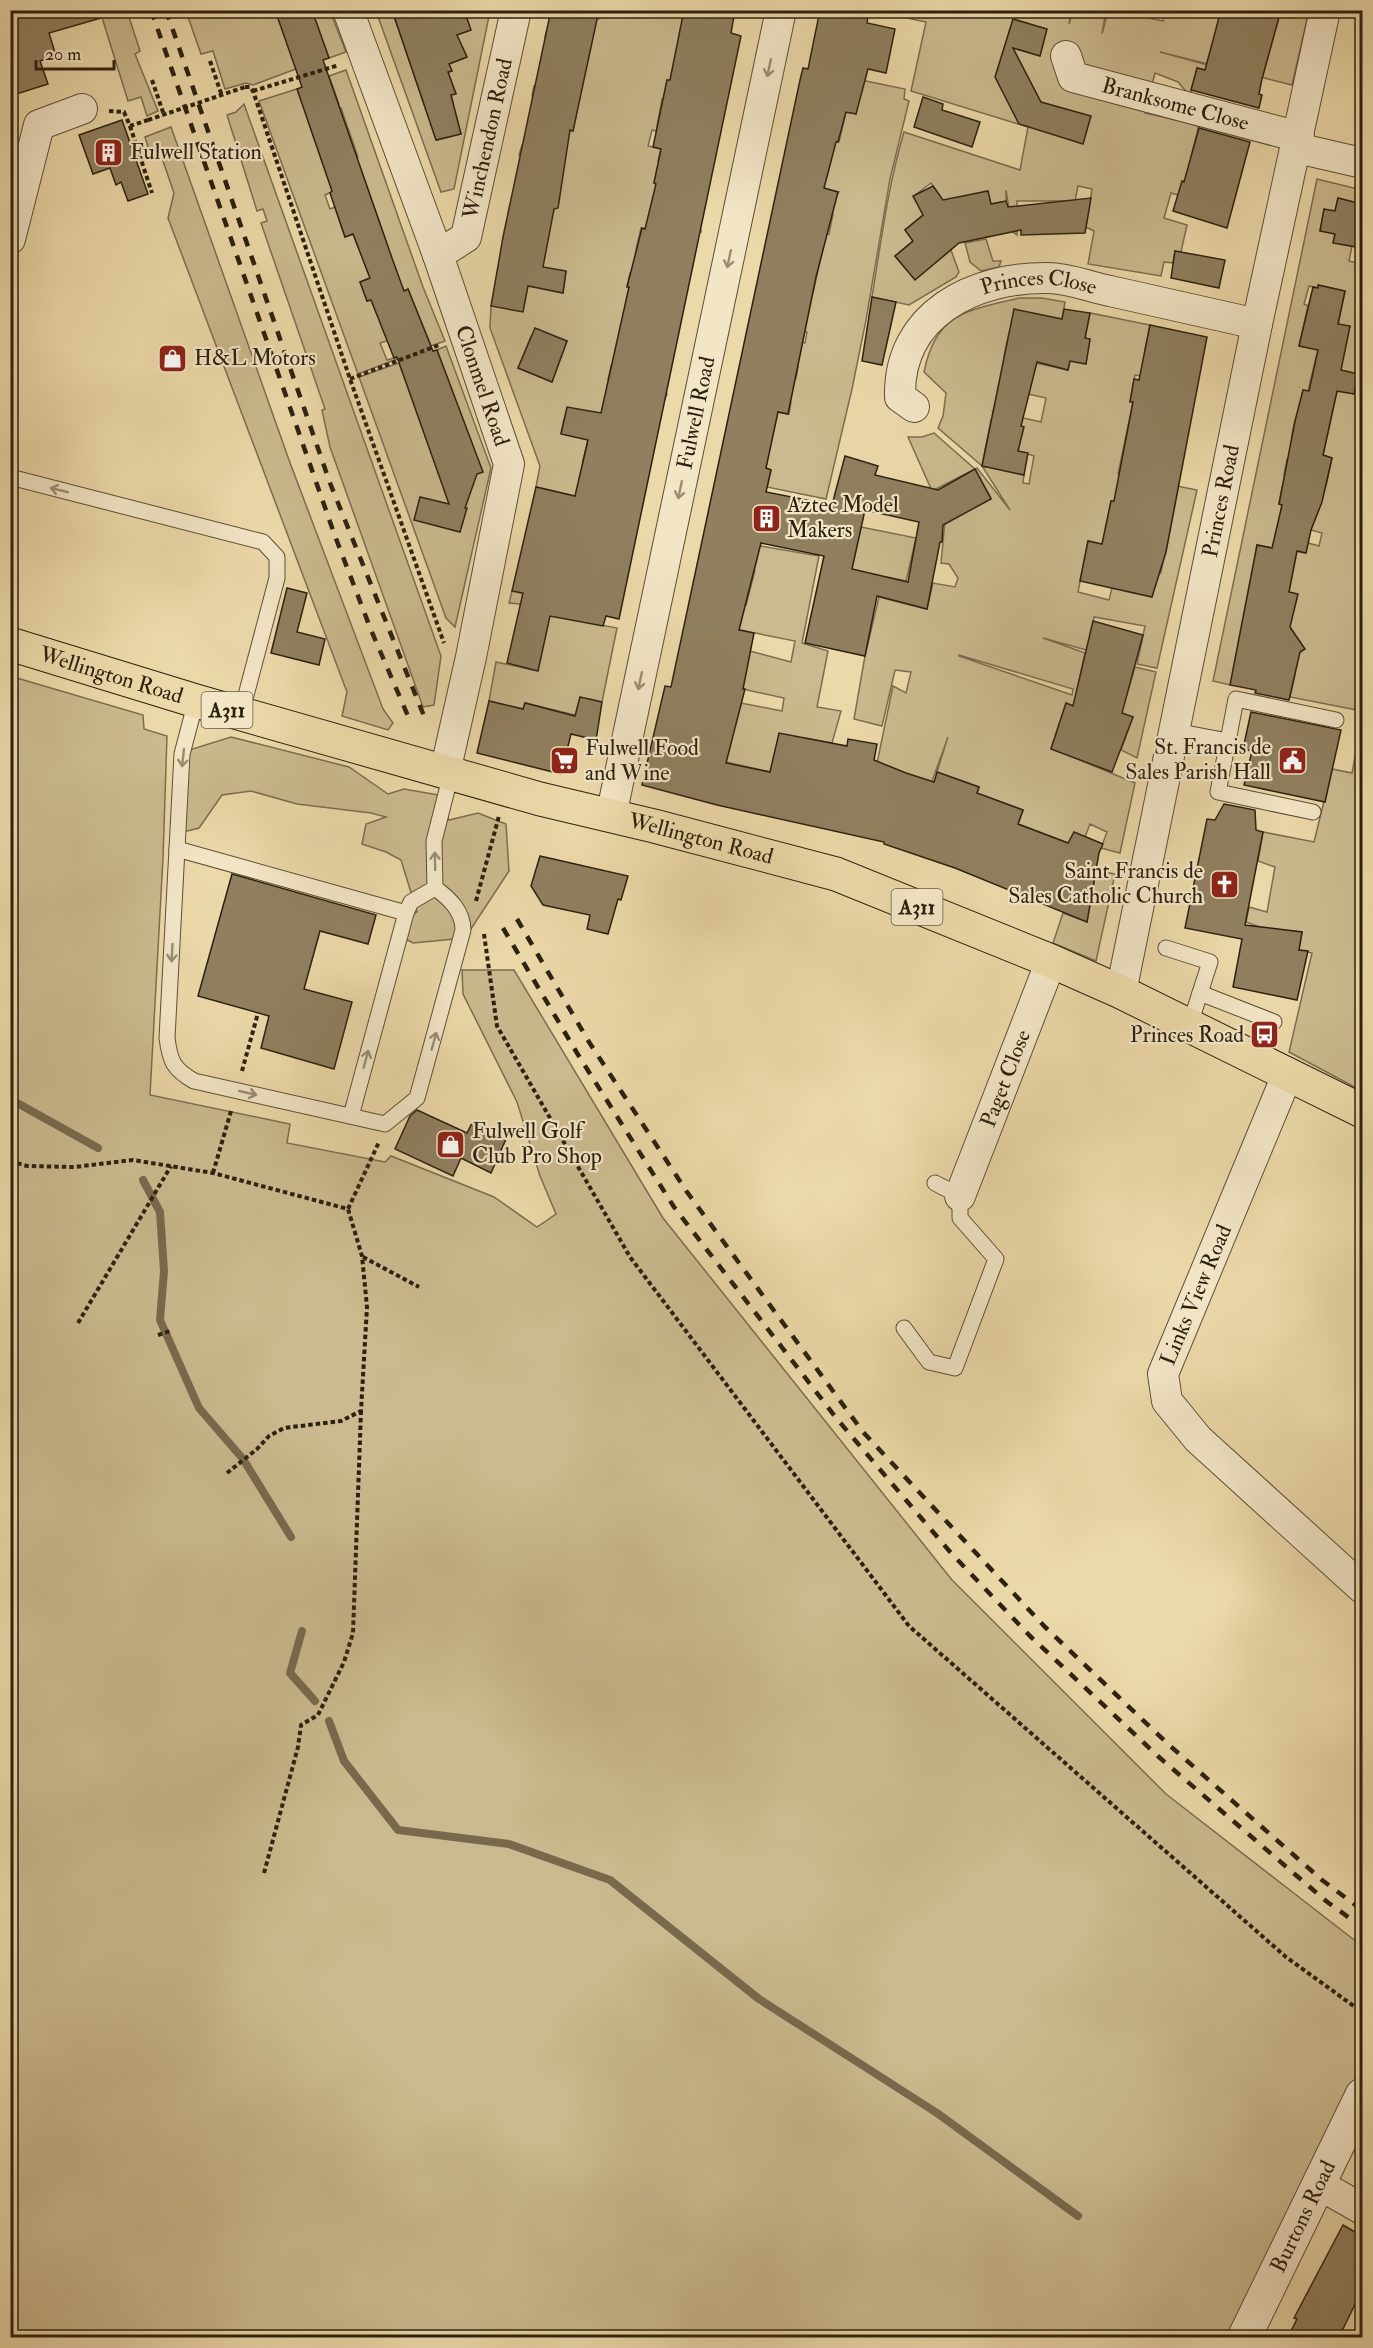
<svg xmlns="http://www.w3.org/2000/svg" width="1373" height="2348" viewBox="0 0 1373 2348" font-family="'IM FELL Double Pica',serif">
<rect width="100%" height="100%" fill="#ecd9a9"/>
<filter id="stains"><feTurbulence type="fractalNoise" baseFrequency=".00333" numOctaves="4"/><feColorMatrix values="0 0 0 0 .2 0 0 0 0 .09 0 0 0 0 .02 0 0 0 .5 -.17"/></filter>
<radialGradient id="worn" r=".72"><stop offset=".6" stop-color="#630" stop-opacity="0"/><stop offset="1" stop-color="#630" stop-opacity=".3"/></radialGradient>
<g fill="#cbba8f" stroke="#7c6d50" stroke-width="1.5" fill-rule="evenodd">
<path d="M265,10l26,1 5,58 -43,16 -7,-2 -21,6 -12,-38 -12,3 -15,-43z"/>
<path d="M869,10l202,1 -2,13 4,-13h33l-4,23 6,-23h43l-2,7 14,3 3,-10h55l43,58 17,-58h28l-17,74 -132,-33 66,18 -2,5 -27,-7 -7,28 -12,-14 -23,-9 -10,40 54,12 -8,32 9,30 -17,-6 -5,14 -7,-2 -7,25 23,7 -6,27 -6,-1 -2,12 -9,-1 -3,14 -73,-12 6,-33 -8,-4 6,-38 -14,-3 -3,15h-58v34l-4,-3 -7,-42v11l-15,3 -4,-13 -42,13 -14,-21 -17,13 9,19 -18,15 8,11 -18,15 20,23 36,-29 8,22 -3,5 -47,28 -37,-8c9,-55 16,-111 32,-165l116,38 8,-43 -117,-36 15,-69z"/>
<path d="M100,11h27l13,40 -5,3 23,57 -11,5 -6,-19 -13,4z"/>
<path d="M312,11h18l16,41 -17,6z"/>
<path d="M376,11h16l6,17 43,-15v-2h8l4,9 19,-6 -1,-3h19l-36,178 -13,3zM433,18l13,35 17,-5 4,9 -18,7 3,7 -35,12 -18,-52zM450,78l6,15 -5,2 2,7 -5,3 4,12 4,-2 5,19 -24,6 -18,-51z"/>
<path d="M601,11h96l-15,12 -3,12 49,57 -61,-12 -2,13 27,11 -30,-5 -5,27 28,6 -1,5 -32,-7 -4,16 13,3 -3,12 21,5 -22,2 -3,15 5,2 -10,33 52,12v2l-47,-10 -2,9 -11,-3 -5,22 25,6 -31,17 -3,13 14,4 -25,73 -5,3 -3,14 59,14 -5,12 -54,9 -44,4 -3,14 27,7 -5,20 -8,160 42,8 -15,74 -12,-3 -3,19 -62,-15 -2,6 -34,-8 7,-39 37,8 -13,-66 -11,-1 3,-12 21,5 25,-104 -22,-5 4,-21 -50,-138 1,-22 38,-27 21,-55 -42,-9 2,-11 33,6 15,-3 6,-42 -45,-10 3,-10 34,7 13,-22 4,1 5,-25 -46,-10 2,-10 46,10 10,-48 -45,-11 1,-5 53,-13zM544,268l22,3 -3,21zM531,336l36,5 -15,41 -34,-14z"/>
<path d="M346,70l77,217 22,54 -14,5 -23,-57 -21,52 -7,2 7,17 10,-3v2l-39,15 -99,-273 38,-12 10,28 32,-13 -10,-28zM341,108l17,49 -33,12 -17,-48zM358,162l22,62 -35,13 -10,-30 -5,2 -5,-14 13,-6zM355,238l48,50 -36,13 -7,-19 10,-4z"/>
<path d="M861,80l44,9 -1,10 5,2 -19,78 -24,141 -14,69 -26,110 -59,-12 4,-17 -17,-4 23,-54 12,2 2,-12 -20,-4 16,-22 9,2 2,-11 -6,-1 1,-25 12,2 2,-11 -24,-5 30,-34 10,-45 -18,-19 24,5 4,-20 -16,-5 17,-10 5,-7 -25,-6 13,-10 5,-21 -9,-16 16,3 7,-30 10,2z"/>
<path d="M244,104l197,552 -7,49 -11,2 -93,-260 -8,-37 3,-1 -64,-186 6,-2 -4,-12 -6,2 -30,-96 9,-3z"/>
<path d="M171,127l118,333 94,249 10,14 -5,7 -46,-14 5,-24 -179,-474 6,-25 -12,-35 -11,-1 -6,-20z"/>
<path d="M1317,179l45,11 -1,14 -23,-6 -3,13 -11,-2 -4,22 15,3 -1,9 18,3 -3,15 13,3v447l-72,-14 5,-23 -16,-4 23,-19v-6l-4,-6 -19,-4 -49,50 -17,-4zM1319,285l26,6 -7,33 12,3 -18,26 -33,-7 9,-40 -4,-2 5,-18 9,2zM1317,354l22,16 19,4 -4,20 -17,-3 -14,64 9,3 -6,28 -8,17 -7,27 11,3 -3,13 -11,-3 -3,10 -30,-7 7,-41 -3,-1 3,-17 10,-10 -8,-2 3,-16 12,2 -7,-27 3,-13 10,2 -6,-14 4,-19 5,1zM1257,545l32,6v41l-37,-15z"/>
<path d="M986,239l7,22h8l-2,6 -18,4 -11,-9 -5,-19z"/>
<path d="M1019,298h23l23,4 -7,41 -49,-10 -5,23 64,14 2,-9 16,2 4,-24 -5,-1 5,-25 60,12 -5,25 1,27 -11,-2 -5,26 3,1 -15,72 79,16 -40,178 -20,-4 8,-38 -51,-9 -4,34 -47,-13 42,15 -8,37 47,14 11,-37 21,5 -19,86 -16,-8 12,-33 -47,-7 -20,-7 -15,45 84,35 -15,70 -19,-5 6,-16 -17,-8 -5,13 -17,6 -50,-19 5,-13 -50,-4 6,-20 -42,-15 11,-35 -17,47 -62,18 24,-116 13,7 5,-21 -16,-2 -13,56 -28,-7 11,-63 14,-59 48,12 6,-26 22,4 3,-9 -9,-14 -8,-1 4,-42 46,-23 -16,-29 -43,22 -24,-54h14l12,-4 41,36 2,-1 33,42 -28,-44 -44,-38 5,-12 3,-23 -22,-21c12,-60 43,-61 95,-74zM1028,394l18,4 -5,24 -48,-11zM991,420l32,7 -5,24 16,5 -5,28 -6,-1 1,-8 -42,-9zM1111,501l22,4 -27,21zM1088,541l75,21 -2,11 -49,15 -3,12 -31,-8zM959,655l114,34 -1,6 -113,-39z"/>
<path d="M446,346l45,122 -36,159 -9,-9 -87,-241 40,-14 44,122 39,-14 -45,-121z"/>
<path d="M861,527l55,11 -10,43 -20,-4 -38,7z"/>
<path d="M749,544l70,12 -17,87 26,8 -11,56 24,4 -9,32 -27,-5 -3,16 -32,18 -57,-13 28,-56 41,8 2,-13 -46,-10 8,-38 45,12 4,-21 -60,-12 -10,-29 21,5 9,-35 -11,-2z"/>
<path d="M10,676l133,39 1,14 23,7 -4,122 -13,237 140,29 -3,19 98,19 6,-6 103,41 43,30 19,-13 -16,-38 -23,-74 -54,-108 -1,-24h52l149,248 289,362 214,214 196,152v125l-13,36 -117,230h-1221z"/>
<path d="M1362,719v372l-73,-39 23,-99 -13,-3 3,-18 -20,-2 -5,26 -14,-28 -17,-6 3,-15 18,5 8,-45 -17,-6 5,-29 51,10 18,-73 20,4z"/>
<path d="M231,737l118,30 39,27 16,-5 34,6 11,25 29,-7 28,11 3,47 -44,67 -52,5 -13,-7 1,-15 16,-9 -16,-52 -15,-8 -24,-8 4,-20 20,-7 -15,-4 -74,-9 -46,-13 -29,4 -23,33 -16,4 3,-81z"/>
<path d="M1096,870l19,4 -19,87 -43,-18 10,-30 24,9z"/>
</g>
<g fill="none" stroke-linecap="round" stroke-linejoin="round">
<g stroke="#78694d" stroke-width="8">
<path d="M10,1099l88,49"/>
<path d="M143,1180l17,32 4,59 -4,49 39,88 44,51 48,78"/>
<path d="M302,1631l-12,42 25,28"/>
<path d="M329,1721l15,40 54,69 111,14 101,36 149,119 178,114 141,103"/>
</g>
</g>
<g fill="#908060" stroke="#2c2010" stroke-width="1.5" fill-rule="evenodd">
<path d="M10,10h97l1,6 -59,17 7,23 -16,5 8,23 -38,12z"/>
<path d="M275,10h37l17,48 -6,2 69,198 12,33 4,-2 25,62 4,-1 46,122 -6,2 -12,34h2l-7,24 -46,-12 6,-23 29,7 -52,-147 -3,1 -23,-58 -4,1 -7,-19 10,-4 -17,-44 -8,3 -15,-44 2,-2 -35,-102 5,-2z"/>
<path d="M392,10h72l7,20 -14,5 10,22 -18,7 3,7 -4,1 8,22 -5,1 10,39 -25,6z"/>
<path d="M551,10h48l-26,121 -3,-1 -12,78 -4,1 -11,58 23,4 -3,22 -35,-7 -5,26 -32,-6 12,-69z"/>
<path d="M684,10h51l-4,23 10,3 -122,583 -13,-3 -3,10 -53,-10 -12,55 -31,-8 16,-70 -11,-2 24,-104 39,9 13,-56 -27,-6 6,-27 34,6 28,-126h-2l15,-59 3,1 11,-45 -2,-1 7,-34 -8,-2 14,-67h3z"/>
<path d="M820,10h49l-2,13 28,6 -9,44 -18,-4 -12,45 -10,-2 -8,30h-2l-12,46 14,4 -22,85 -28,137 -10,-2 -12,56 5,2 -5,22 66,13 13,-49 33,10 -3,9 63,15 37,-21 16,30 -48,26 -1,17h-2l-13,67 -50,-13 -12,60 -60,-13 19,-87 -63,-13 -22,87 15,3 -11,56h2l-19,74 44,9 9,-39 68,13 1,-7 29,5 -3,16 32,13 28,9 3,-10 42,15 -2,6 46,17 -5,14 50,19 6,-11 29,12 -4,9 -12,69 -132,-54 -71,-24v-2l-167,-37 -75,-20 23,-99 6,1 129,-607 3,-12 5,1zM865,510l54,12 -11,60 -56,-13z"/>
<path d="M1221,10h60l-19,69 -3,15 3,1 -3,13 -68,-18 6,-22 8,2z"/>
<path d="M1013,19l34,10 -7,27 -27,-8 28,54 50,14 -8,28 -64,-20 -24,-47z"/>
<path d="M923,97l20,7 -1,6 38,12 -8,25 -58,-20z"/>
<path d="M122,120l26,74 -20,7 -7,-19 -5,3 -6,-17 -17,6 -14,-39z"/>
<path d="M1199,128l51,14 -23,86 -54,-17 9,-30 2,1z"/>
<path d="M933,186l10,14 45,-9 3,13 15,-3 2,6 83,-9 -6,35 -64,2v-5l-62,13 -44,37 -20,-24 18,-15 -8,-11 18,-15 -10,-19z"/>
<path d="M1338,198l24,6v44l-29,-5 2,-9 -15,-3 4,-22 11,2z"/>
<path d="M1175,251l50,9 -6,28 -48,-10z"/>
<path d="M1318,285l27,6 -7,33 12,2 -9,44 17,4 -4,20 -17,-3 -14,64 9,3 -10,44 -11,28 -5,23 -9,-2 -8,41 9,2 -8,33 15,22 -5,3 -11,48 -34,-7 1,-3 -26,-5 27,-140 15,3 10,-43 -3,-1 16,-83 8,-31 6,1 9,-41 -19,-4 14,-59 5,1z"/>
<path d="M872,297l24,5 -14,63 -20,-4z"/>
<path d="M1014,309l48,10 2,-10 26,4 -5,25 5,1 -4,25 -16,-3 -2,9 -31,-8 -16,64 3,1 -6,24 10,2 -4,22 -42,-9z"/>
<path d="M1150,325l57,12 -41,215 -14,45 -72,-16 8,-40 14,3 9,-43h3l19,-99h-3l4,-23 5,1z"/>
<path d="M535,328l32,13 -15,41 -34,-14z"/>
<path d="M287,588l20,5 -10,39 28,7 -6,26 -48,-12z"/>
<path d="M1093,621l50,14 -21,78 11,4 -21,55 -61,-23 15,-46 7,3z"/>
<path d="M580,697l22,5 -6,38 -25,-6 -10,40 -84,-21 12,-52 34,8 2,-6 50,13z"/>
<path d="M1251,712l90,18 -16,72 -81,-17 8,-34 -9,-2z"/>
<path d="M1224,804l31,6 1,20 7,2 -18,93 57,7 -3,18 9,1 -11,49 -64,-13 9,-48 -57,-11 22,-109 8,1z"/>
<path d="M540,856l88,20 -7,24 -3,-1 -10,35 -21,-5 3,-14 -47,-10 -12,-19z"/>
<path d="M232,874l144,41 -8,29 -48,-13 -16,58 48,13 -18,67 -73,-21 8,-32 -71,-20z"/>
<path d="M417,1110l50,23 5,-10 34,16 -15,34 -30,-15 -8,18 -58,-27 15,-33z"/>
<path d="M1343,2225l19,11v54l-23,47h-51l9,-18 -3,-1z"/>
</g>
<g fill="none" stroke-linecap="round" stroke-linejoin="round">
<defs>
<g id="service">
<path d="M10,477l253,65 14,15v21l-36,136"/>
<path d="M196,701l-14,53 -15,284c3,23 6,31 27,43l191,43 32,-26 46,-168c0,-19 -14,-32 -28,-42l-1,-47 17,-67"/>
<path d="M1175,731l53,10 8,-42 100,21"/>
<path d="M1228,741l-10,51 95,20"/>
<path d="M177,849l229,64"/>
<path d="M1166,948l44,14 -20,62"/>
<path d="M1200,993l74,29"/>
<path d="M351,1116l55,-203 5,-11 24,-14"/>
<path d="M904,1328l25,34 26,6 41,-109 -36,-41v-22l-25,-13"/>
</g>
<g id="minor">
<path id="s1" d="M348,10l90,245 71,209 -38,193 -26,115"/>
<path id="s2" d="M1066,56l7,21 226,60"/>
<path d="M1297,148l65,15"/>
<path d="M10,239l29,-114 43,-16"/>
<path id="s3" d="M438,255l28,-18 50,-227"/>
<path id="s4" d="M914,407l-14,-10c-2,-83 74,-120 148,-119 20,0 42,9 62,13 49,11 98,22 147,33"/>
<path id="s5" d="M611,816l170,-806"/>
<path id="s6" d="M1121,992l136,-668 68,-314"/>
<path d="M1288,1073l-125,301 4,27 31,38 164,149"/>
<path id="s7" d="M960,1196l91,-235"/>
<path d="M1320,2185l42,24"/>
</g>
<g id="tertiary">
<path id="s8" d="M1244,2338l118,-243"/>
</g>
<g id="primary">
<path id="s9" d="M10,644l186,57 344,98 114,27 182,48 215,87 70,31 241,119"/>
</g>
</defs>
<use href="#service" stroke="#5c4e36" stroke-width="17"/>
<use href="#minor" stroke="#5c4e36" stroke-width="32"/>
<use href="#tertiary" stroke="#5c4e36" stroke-width="35"/>
<use href="#primary" stroke="#2c2010" stroke-width="35"/>
<g stroke="#2c2010" stroke-width="4" stroke-dasharray="4.5 3" stroke-linecap="butt">
<path d="M210,61l12,35"/>
<path d="M152,80l12,35"/>
<path d="M245,87h5l3,4 97,288 94,264"/>
<path d="M253,91l86,-26"/>
<path d="M109,111l15,1 6,14 18,-6"/>
<path d="M130,126l22,67"/>
<path d="M350,379l89,-34"/>
<path d="M476,901l23,-85"/>
<path d="M484,934l13,92 133,231 279,369 377,331 76,55"/>
<path d="M242,1071l16,-58"/>
<path d="M10,1161l17,5 47,1 59,-7 80,13 135,36 31,-67"/>
<path d="M213,1173l18,-62"/>
<path d="M363,1257l56,30"/>
<path d="M78,1323l93,-157"/>
<path d="M158,1335l12,-4"/>
<path d="M227,1473l30,-24 12,-13 15,-8 57,-7 20,-10 6,-104 -5,-51 -14,-47"/>
<path d="M264,1873l34,-126 3,-22 17,-10 26,-53 9,-29 8,-222"/>
</g>
<use href="#service" stroke="#f3e6c7" stroke-width="15"/>
<use href="#minor" stroke="#f3e6c7" stroke-width="30"/>
<use href="#tertiary" stroke="#f3e6c7" stroke-width="33"/>
<use href="#primary" stroke="#ecd9a9" stroke-width="33"/>
<g stroke="#2c2010" stroke-width="4.5" stroke-dasharray="10 10" stroke-linecap="butt">
<path d="M151,10l184,526 36,94 40,93"/>
<path d="M166,10l164,473 94,233"/>
<path d="M517,919l72,123 98,150 176,240 182,195 123,117 154,136 40,30"/>
<path d="M503,928l74,125 97,154 163,212 114,134 79,83 130,122 166,143 36,26"/>
</g>
<path stroke="#2c2010" stroke-width="4" stroke-dasharray="4.5 3" stroke-linecap="butt" d="M148,120l97,-33"/>
</g>
<defs><path id="oneway-shaft" d="M-6 0H5M1.5-3L5.5 0L1.5 3" fill="none" stroke-width="1.6" stroke-linecap="round" stroke-linejoin="round" transform="scale(1.5)"/></defs>
<g stroke="#998d75">
<use href="#oneway-shaft" transform="translate(769 68) rotate(102)"/>
<use href="#oneway-shaft" transform="translate(729 259) rotate(102)"/>
<use href="#oneway-shaft" transform="translate(59 490) rotate(-166)"/>
<use href="#oneway-shaft" transform="translate(680 490) rotate(102)"/>
<use href="#oneway-shaft" transform="translate(640 681) rotate(102)"/>
<use href="#oneway-shaft" transform="translate(183 758) rotate(96)"/>
<use href="#oneway-shaft" transform="translate(435 861) rotate(-91)"/>
<use href="#oneway-shaft" transform="translate(172 953) rotate(93)"/>
<use href="#oneway-shaft" transform="translate(434 1041) rotate(-75)"/>
<use href="#oneway-shaft" transform="translate(366 1059) rotate(-75)"/>
<use href="#oneway-shaft" transform="translate(248 1093) rotate(13)"/>
</g>
<defs>
<symbol id="building-square" viewBox="-11 -11 22 22"><rect x="-9" y="-9" width="18" height="18" rx="4" fill="#8f2418" stroke="#f3e6c7"/><path d="M-4-6H4V6H1V3H-1V6H-4ZM-2.5-4.3h1.7v1.8h-1.7ZM.8-4.3h1.7v1.8H.8ZM-2.5-1h1.7V.8h-1.7ZM.8-1h1.7V.8H.8Z" fill="#fff"/></symbol>
<symbol id="shop-square" viewBox="-11 -11 22 22"><rect x="-9" y="-9" width="18" height="18" rx="4" fill="#8f2418" stroke="#f3e6c7"/><path d="M-5-2.5h2.3a2.7 3.5 0 0 1 5.4 0H5L5.5 6h-11ZM-1.5-2.5h3a1.5 2.3 0 0 0-3 0Z" fill="#fff"/></symbol>
<symbol id="civic-square" viewBox="-11 -11 22 22"><rect x="-9" y="-9" width="18" height="18" rx="4" fill="#8f2418" stroke="#f3e6c7"/><path d="M-.6-6.5H3V-4.5H.6V-3L4-1V1h2V6H-6V1h2V-1L-.6-3ZM-1.2 2.5V6h2.4V2.5Z" fill="#fff"/></symbol>
<symbol id="supermarket-square" viewBox="-11 -11 22 22"><rect x="-9" y="-9" width="18" height="18" rx="4" fill="#8f2418" stroke="#f3e6c7"/><path d="M-6-5.5h2.5l.6 2H6L4.5 2H-2.5L-4.4-4H-6ZM-1.5 3.2a1.3 1.3 0 1 0 .1 0ZM3 3.2a1.3 1.3 0 1 0 .1 0Z" fill="#fff"/></symbol>
<symbol id="church-square" viewBox="-11 -11 22 22"><rect x="-9" y="-9" width="18" height="18" rx="4" fill="#8f2418" stroke="#f3e6c7"/><path d="M-1.2-6h2.4v3.5h3.3v2.4h-3.3V6h-2.4V-.1h-3.3v-2.4h3.3Z" fill="#fff"/></symbol>
<symbol id="bus-square" viewBox="-11 -11 22 22"><rect x="-9" y="-9" width="18" height="18" rx="4" fill="#8f2418" stroke="#f3e6c7"/><path d="M-5-6H5V4H4V6H2V4H-2V6H-4V4H-5ZM-3.5-4V0h7V-4ZM-3.5 1.2v1.5H-2V1.2ZM2 1.2v1.5H3.5V1.2Z" fill="#fff"/></symbol>
</defs>
<g fill-rule="evenodd">
<use href="#building-square" x="92" y="136" width="33" height="33"/>
<use href="#shop-square" x="156" y="342" width="33" height="33"/>
<use href="#building-square" x="750" y="502" width="33" height="33"/>
<use href="#civic-square" x="1276" y="744" width="33" height="33"/>
<use href="#supermarket-square" x="548" y="744" width="33" height="33"/>
<use href="#church-square" x="1208" y="868" width="33" height="33"/>
<use href="#bus-square" x="1248" y="1018" width="33" height="33"/>
<use href="#shop-square" x="434" y="1128" width="33" height="33"/>
</g>
<g text-anchor="middle" dominant-baseline="central" stroke-width="4.5" stroke-linejoin="round" paint-order="stroke">
<g fill="#f3e6c7" stroke="#685b47" stroke-width="1.5">
<rect x="201.5" y="692" width="51" height="36" rx="4.5"/>
<rect x="891.5" y="889" width="51" height="36" rx="4.5"/>
</g>
<g font-size="21" font-weight="bold" fill="#2c2010">
<text x="227" y="710">A311</text>
<text x="917" y="907">A311</text>
</g>
<g font-size="22" fill="#2c2010" stroke="#f3e6c7">
<text stroke="none"><textPath href="#s2" startOffset="128">Branksome Close</textPath></text>
<text stroke="none"><textPath href="#s3" startOffset="134">Winchendon Road</textPath></text>
<text stroke="none"><textPath href="#s4" startOffset="222">Princes Close</textPath></text>
<text stroke="none"><textPath href="#s1" startOffset="399">Clonmel Road</textPath></text>
<text stroke="none"><textPath href="#s5" startOffset="412">Fulwell Road</textPath></text>
<text stroke="none"><textPath href="#s6" startOffset="501">Princes Road</textPath></text>
<text stroke="none"><textPath href="#s9" startOffset="106">Wellington Road</textPath></text>
<text stroke="none"><textPath href="#s9" startOffset="718">Wellington Road</textPath></text>
<text stroke="none"><textPath href="#s7" startOffset="126">Paget Close</textPath></text>
<text transform="translate(1196 1295) rotate(-67)">Links View Road</text>
<text stroke="none"><textPath href="#s8" startOffset="135">Burtons Road</textPath></text>
</g>
<g font-size="22" fill="#2c2010" stroke="#f3e6c7" text-anchor="start">
<text x="130" y="152">Fulwell Station</text>
<text x="194" y="358">H&amp;L Motors</text>
<text x="787" y="505">Aztec Model<tspan x="787" dy="25">Makers</tspan></text>
<text x="1271" y="747" text-anchor="end">St. Francis de<tspan x="1271" dy="25">Sales Parish Hall</tspan></text>
<text x="585" y="748">Fulwell Food<tspan x="585" dy="25">and Wine</tspan></text>
<text x="1203" y="871" text-anchor="end">Saint Francis de<tspan x="1203" dy="25">Sales Catholic Church</tspan></text>
<text x="1244" y="1035" text-anchor="end">Princes Road</text>
<text x="472" y="1131">Fulwell Golf<tspan x="472" dy="25">Club Pro Shop</tspan></text>
</g>
</g>
<rect width="1373" height="2348" fill="none" stroke="#ecd9a9" stroke-width="36"/>
<rect x="12" y="12" width="1349" height="2324" fill="none" stroke="#2c2010" stroke-width="3"/>
<rect x="18" y="18" width="1337" height="2312" fill="none" stroke="#2c2010" stroke-width="1.5"/>
<path d="M36 60v9h78v-9" fill="none" stroke="#2c2010" stroke-width="3"/>
<text x="45" y="60" font-size="18" fill="#2c2010" stroke="#f3e6c7" stroke-width="4.5" paint-order="stroke">20 m</text>
<rect width="100%" height="100%" filter="url(#stains)"/>
<rect width="100%" height="100%" fill="url(#worn)"/>
</svg>
